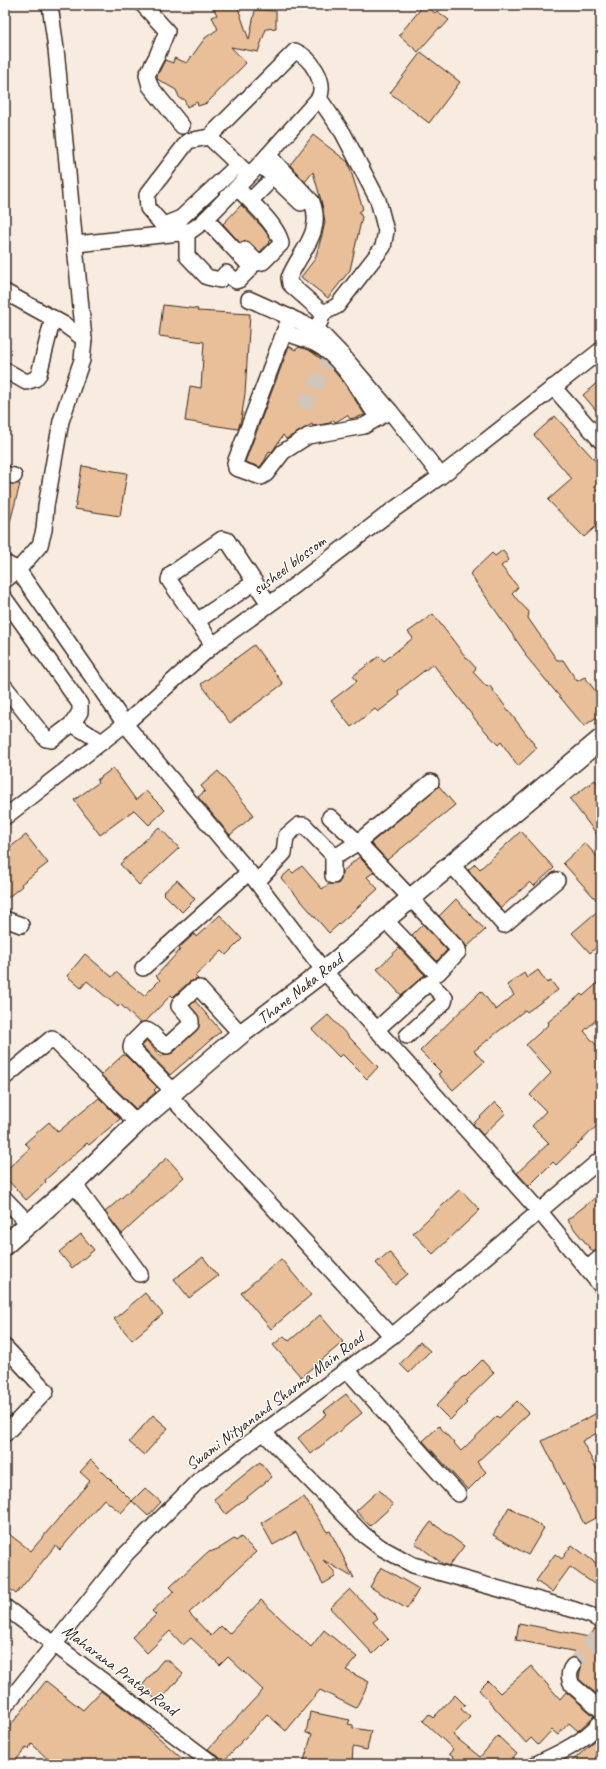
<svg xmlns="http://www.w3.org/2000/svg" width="606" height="1769" viewBox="0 0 606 1769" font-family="Caveat,sans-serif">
<rect width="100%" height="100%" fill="#f8ece0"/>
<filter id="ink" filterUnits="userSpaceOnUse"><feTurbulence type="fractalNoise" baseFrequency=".025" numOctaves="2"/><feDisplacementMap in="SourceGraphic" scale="8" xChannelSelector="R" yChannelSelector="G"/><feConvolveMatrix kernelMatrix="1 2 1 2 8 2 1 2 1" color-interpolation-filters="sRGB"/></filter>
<g filter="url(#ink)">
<g fill="#e8bf98" stroke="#3b2a1e">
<path d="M212,5h25l12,35 6,-30 21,1v17l-10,1 -8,23 -27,-5 15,16 -39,40 -9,3 -1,-4 -10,5 -3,-8h-4l-4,-9 -19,-11v-3l8,-16 8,3 1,-5 13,5 18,-25 13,-9 -6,-12 5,-2z"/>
<path d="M424,5l11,8 2,-2 12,9 -8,9 -2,-1 -21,24 -19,-17z"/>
<path d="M421,52l39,30 -31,41 -39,-30z"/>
<path d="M313,135l35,27 15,47 -4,3 3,5 -12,53 -22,28 -27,-21 14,-18 7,-24 3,-13 -4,-22 -8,-28 -8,10 -15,-17z"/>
<path d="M241,205l22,23 8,12 -11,12 -12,-11 -8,2 -17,-19z"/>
<path d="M163,305l35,4 -1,2 53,3 -5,80 -4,26 -3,9 -53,-8 5,-35 11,2 3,-46 -45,-6z"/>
<path d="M289,346l6,4 4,-3 10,3 19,14 16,19 21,32 -15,4 -3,-4 -11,7 -3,-2 -3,3 -17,3 -1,-2 -26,15 -3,-4 -11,17 -3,-1 -4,9 -5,7 -15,-5z"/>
<path d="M601,379v37l-18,-21z"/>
<path d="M555,416l46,51v13l-7,7 7,7v28l-17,15 -36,-37 24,-21 -38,-44z"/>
<path d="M82,466l45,7 -7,43 -45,-7z"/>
<path d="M5,483l15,1 -11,42h-4z"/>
<path d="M503,550l6,10 -8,6 17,21 -6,7 17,18 -1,6 29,42h6l14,21 8,-4 16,22v15l-17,12 -59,-71 1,-1 -56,-80 22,-21 3,3z"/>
<path d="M433,614l32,42 11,12 -3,4 14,15 2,-2 48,63 -19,18 -17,-24 -3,3 -20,-22 -45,-59 -35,27 1,5 -21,16 -3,-3 -24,18 -20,-26 26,-20 -4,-5 26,-20 5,5 29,-23 -5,-6z"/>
<path d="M254,645l29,39 -53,39 -29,-39z"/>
<path d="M113,768l23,32 10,-9 19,19 -16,15 -15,-15 -34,25 -26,-35 24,-17 -1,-3z"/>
<path d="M218,771l36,44 -24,20 -32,-38 7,-6 -4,-5z"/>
<path d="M595,780l6,8v52l-31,-41z"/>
<path d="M439,786l16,19 -68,55 -16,-17z"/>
<path d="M159,827l20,21 -40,37 -19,-21z"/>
<path d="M521,831l33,37 -20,18 -4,-4 -29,26 -33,-38 7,-6 5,5z"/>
<path d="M26,835l22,28 -27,21 1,2 -17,14v-49z"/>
<path d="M585,843l16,18v44l-38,-42z"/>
<path d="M359,857l15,15 -7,5 11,12 -49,44 -48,-55 9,-8 3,3 9,-7 20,23 7,-5h9l3,-4 1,-8z"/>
<path d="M177,880l18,19 -13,13 -19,-19z"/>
<path d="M456,899l29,31 -18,17 -28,-31z"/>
<path d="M601,908v35l-11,10 -18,-20z"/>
<path d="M220,915l22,24 -16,16 -4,-4 -27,25 3,3 -9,3 -16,15 -2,-2 -25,26 -6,2 -20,-19 -2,3 -31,-26 -6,7 -14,-12 18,-22 27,23 4,-5 28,24 16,-16 -4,-4 24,-26 -1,-2 15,-14 2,3z"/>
<path d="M423,924l24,26 -10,11 -25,-26z"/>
<path d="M399,948l26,27 -24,20 -24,-26z"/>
<path d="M538,970l9,13 4,-2 7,9 -31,22 -2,-2 -51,41 10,11 -31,28 -15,-16 3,-2 -21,-21 61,-60 15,19 18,-15 -7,-10 17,-12 3,5z"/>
<path d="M601,980v35l-17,16 17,20v71l-45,43 -3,-3 -24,24 -12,-13 32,-30 -17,-17 14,-15 -16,-16 21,-22 -25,-28 23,-21 -1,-2 33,-28 2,2z"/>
<path d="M195,1001l26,30 -51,44 -28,-29 5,-5 14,16 3,-3 9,-1 26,-26 -1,-12 -8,-9z"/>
<path d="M328,1015l50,52 -11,12 -25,-25 -3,3 -27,-28z"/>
<path d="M123,1055l3,1 31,31 -3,3 2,2 -20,17 -35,-34z"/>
<path d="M99,1098l21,21 -31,26 -2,-2 -42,37 1,2 -20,18 -21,-23v-6l25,-23 -5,-5 24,-21 9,10z"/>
<path d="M495,1102l11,11 -23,22 -10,-11z"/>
<path d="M167,1158l17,19 -62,57 -17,-22z"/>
<path d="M460,1189l20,21 -47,44 -20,-21z"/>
<path d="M601,1193v55l-8,4 -26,-32z"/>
<path d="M81,1234l13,16 -22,18 -13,-16z"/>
<path d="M389,1252l19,22 -13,11 -19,-22z"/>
<path d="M203,1257l15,19 -29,22 -15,-19z"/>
<path d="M281,1259l30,36 -40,34 -30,-36z"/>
<path d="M145,1293l18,21 -31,26 -18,-21z"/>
<path d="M320,1315l23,27 -42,35 -28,-32 11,-9 5,5z"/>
<path d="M420,1342l10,9 -21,22 -9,-9z"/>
<path d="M482,1360l12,13 -29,28 2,2 -17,17 -14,-14 28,-30 1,1z"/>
<path d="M346,1394l16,19 -51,41 -13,-16 29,-24 -3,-3z"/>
<path d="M517,1401l12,12 -52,49 9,10 -18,18 -45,-49 16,-15 22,25 36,-35 2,2z"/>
<path d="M601,1411v20l-19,10 19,36v38l-17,9 -42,-83z"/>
<path d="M153,1415l15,13 -24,27 -15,-13z"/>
<path d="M91,1460l41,41 -11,12 -17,-14 -44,51 -5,-4 -39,48 -11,-9v-54l26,20 59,-70 -10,-9z"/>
<path d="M260,1462l12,15 -46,37 -12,-15z"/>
<path d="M145,1488l16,14 -13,14 -16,-15z"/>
<path d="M379,1490l14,15 -23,21 -14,-15z"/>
<path d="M304,1497l23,35 3,-1 24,47 -31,-18 12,12v5l-12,7 -27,-52 -23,13 -12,-22z"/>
<path d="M509,1507l35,21 -16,27 -35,-20z"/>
<path d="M431,1522l33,24 -15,20 -6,-2 -28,-21z"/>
<path d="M241,1537l15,15 -67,61 22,23 10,-10 8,8 32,-34 50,47 13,-17 33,27 -11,13 23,12 -13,26 -36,-18 -34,41 -19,-17 -45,49 -3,-6 -11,-8 55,-59 -35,-33 -8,8 -29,-27 -8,7 -13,-14 -23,22 -15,-16 24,-22 -4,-4 22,-20 -4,-4 39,-36 1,1 10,-4 14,-9 2,2z"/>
<path d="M572,1545l29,22v8l-7,9 -24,-17 -18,25 -16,-11 19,-27 7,5z"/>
<path d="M381,1567l38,22 -12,20 -37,-22z"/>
<path d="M350,1589l28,29 -5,4 15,17 -15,15 -43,-46z"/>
<path d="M519,1623l70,14 6,-8 6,6 -1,62 -21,-18 2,-16 -3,-5 -5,-1 4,-5 -61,-12z"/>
<path d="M163,1660h5l15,14 -24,28 -18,-15z"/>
<path d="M531,1666l29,33 6,-7 28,24 -16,15 -9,-8 -11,12 -6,-5 -14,15 -7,-7 -5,5 -47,-53 9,-9 12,12z"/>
<path d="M46,1681l37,29 18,-19 38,29 49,44h-135l-21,-20 -4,5 -2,-1 -13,16h-8v-32z"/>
<path d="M455,1695l10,10 -4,4 9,8 -17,18 27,22 18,-21 19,18 -9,10h-46l-13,-10 4,-5 -30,-28 6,-7 4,4z"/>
<path d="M310,1712l40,8 -2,4 5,1v3l18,3 -4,19 -14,-3 -1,17h-49l9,-30 -6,-1z"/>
<path d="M601,1735v20l-9,9h-23z"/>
</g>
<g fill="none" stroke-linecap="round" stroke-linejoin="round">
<g stroke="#d2c5b9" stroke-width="15" stroke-dasharray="15 8" stroke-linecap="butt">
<path d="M303,408l27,-50"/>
<path d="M573,1666l26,-33"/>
</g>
<defs>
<g id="minor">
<path d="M143,5l24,26 -10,25 -10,19 3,11 32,40"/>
<path d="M319,98l24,35 35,67 8,31 -3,16 -46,59 -14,7"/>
<path d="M209,137l37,35"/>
<path d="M268,155l44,47c12,31 -12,49 -23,76l1,6 33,29 -3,9"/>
<path d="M260,164l41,39"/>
<path d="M237,188c12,12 43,39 44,56l-18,18 -5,1 -13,-13"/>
<path d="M252,199l13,-13"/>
<path d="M187,231v25l20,21 13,3 6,-7 10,8 3,-1 11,-11 -1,-4 -43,-46"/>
<path d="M76,244l104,-11 12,-3 11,-8 57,-58 59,-66c8,-17 -9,-41 -24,-47l-86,86 -21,4 -41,54 1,13 13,15 5,1 15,-6 57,-53"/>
<path d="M5,292l60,33 19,14"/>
<path d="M249,299l69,31 25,26 47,55 51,65"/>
<path d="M290,317l-55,146 1,5 25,9 5,-3 17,-22 25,-16 56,-10 26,-15"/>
<path d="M284,332c10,4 22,7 32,12 26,13 46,51 62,74"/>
<path d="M5,370l21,12 9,-3 4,-5 14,-56"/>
<path d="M553,387l48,54"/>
<path d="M5,474l9,2"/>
<path d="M5,563l13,7 107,154 124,148 75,99 216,241 61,74"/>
<path d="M5,580l13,-10 22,-25 4,-15 2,-24 15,-85 21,-61 2,-21 -28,-290 -6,-44"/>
<path d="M5,599l75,105v8l-8,12"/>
<path d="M197,621l58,-39"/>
<path d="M213,645l-44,-65 2,-6 51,-35 5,1 42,64"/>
<path d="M5,687l41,52 5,1 21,-16 30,18"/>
<path d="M5,817l120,-93 88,-79 68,-49 112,-86 48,-34 160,-126"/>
<path d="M330,817l28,25 73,-60"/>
<path d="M451,864l53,61 53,-45"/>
<path d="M333,876v-21"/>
<path d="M257,882l27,-29 2,-17 13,-11h5l29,30 7,-1 18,-12 100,107v3l-20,21 -3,-1 -50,-52"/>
<path d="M5,919l16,6"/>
<path d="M143,968l106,-96"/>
<path d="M376,1030l51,-46 3,-1 15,15 -1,4 -37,34"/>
<path d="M5,1077l47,-39 85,85"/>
<path d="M173,1091l-42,-43 1,-5 13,-13c9,1 13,13 22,16l24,-22v-4l-12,-14 1,-3 15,-14 4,-1 42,46"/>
<path d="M169,1095l223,241"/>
<path d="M74,1184l66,90"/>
<path d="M5,1199l24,25"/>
<path d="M587,1269l14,-12"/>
<path d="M5,1347l41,44 -41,43"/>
<path d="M348,1371l110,123"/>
<path d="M263,1432l101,103 16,12 33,18 162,45 17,6 9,5"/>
<path d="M5,1607l208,157"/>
<path d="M573,1666c-5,6 -4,13 -1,19l29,25"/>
<path d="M5,1706l121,-152 71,-72 195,-146 209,-177"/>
<path d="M536,1764c26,-12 46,-21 65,-42"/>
</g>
<path id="major" d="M5,1245l69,-61 63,-61 104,-89 83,-63 277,-232"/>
</defs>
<use href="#minor" stroke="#3b2a1e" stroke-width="18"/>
<use href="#major" stroke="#3b2a1e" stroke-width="22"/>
<use href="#minor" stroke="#fff" stroke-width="15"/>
<use href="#major" stroke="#fff" stroke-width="19"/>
</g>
</g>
<g text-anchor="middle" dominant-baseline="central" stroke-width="3" stroke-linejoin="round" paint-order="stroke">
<g font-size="17" fill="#3b2a1e" stroke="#fff">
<text transform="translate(289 565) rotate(-37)">susheel blossom</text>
<text transform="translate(300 989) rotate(-38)">Thane Naka Road</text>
<text transform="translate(275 1401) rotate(-37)">Swami Nityanand Sharma Main Road</text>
<text transform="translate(120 1670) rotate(37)">Maharana Pratap Road</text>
</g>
</g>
<rect width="606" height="1769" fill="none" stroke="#fff" stroke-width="20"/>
<rect x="10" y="10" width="586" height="1749" fill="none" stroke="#3b2a1e" stroke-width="1.5" filter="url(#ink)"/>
</svg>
